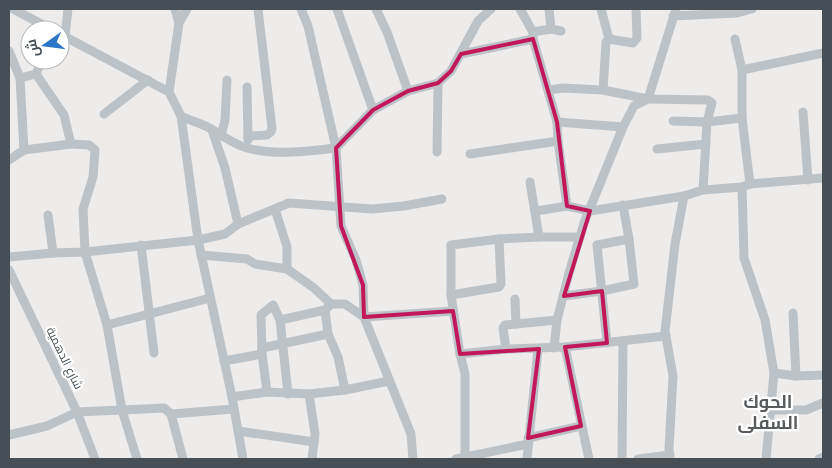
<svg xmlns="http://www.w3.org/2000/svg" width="832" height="468" viewBox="0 0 832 468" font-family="Montserrat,Cairo,sans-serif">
<rect width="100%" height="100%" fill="#eeebeb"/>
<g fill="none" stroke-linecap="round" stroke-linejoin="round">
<g stroke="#bbc3c9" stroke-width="9">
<path d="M13,9l40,21"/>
<path d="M175,9l4,14"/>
<path d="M187,9l-8,14 -10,69 12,24 17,124 34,157 11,62"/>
<path d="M301,9l7,17 28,122 5,78 15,34 7,25 1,32 89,-6"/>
<path d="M337,9l36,101"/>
<path d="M376,9l11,23 21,59"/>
<path d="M520,9l13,23v7l24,83 1,19 9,65"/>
<path d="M549,9l2,20"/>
<path d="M601,9l8,30 -3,3 -3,48"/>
<path d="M673,16l64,-3 15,-4"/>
<path d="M533,32l18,-3 10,2"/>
<path d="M60,34l109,58"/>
<path d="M609,39l24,4 4,-5 -1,-29"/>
<path d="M735,39l7,31v48l8,66"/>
<path d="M60,45l5,-9 3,-27"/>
<path d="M9,51l11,27 4,72"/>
<path d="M461,54l72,-15"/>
<path d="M742,70l81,-17"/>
<path d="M36,74l3,-7 10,-7"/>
<path d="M20,78l16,-4 28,41 7,29"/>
<path d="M247,87l1,53"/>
<path d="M549,90l14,-2 40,2 45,9 60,1 4,3 -5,19 -4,68"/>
<path d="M803,112l5,68"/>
<path d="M104,114l44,-34"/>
<path d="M181,116c10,5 23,8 32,14 11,7 21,14 34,18 29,8 60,3 89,0l37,-38 35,-19 30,-8 13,-12 27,-50 13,-12"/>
<path d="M673,121l34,1 35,-4"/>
<path d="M557,122l66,5"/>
<path d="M221,136l4,-16 2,-40"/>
<path d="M248,136l19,-1 4,-3 1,-4 -14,-119"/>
<path d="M657,149l49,-5"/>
<path d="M437,152l1,-69"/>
<path d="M470,154l88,-13"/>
<path d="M9,160l15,-10 47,-6 18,1 6,5 -2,27 -10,32 2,43 22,73 15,85 -45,2 -30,14 -38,9"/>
<path d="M742,187l2,71 21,62 9,53"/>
<path d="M275,209l12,38v22"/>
<path d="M536,211l31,-5 23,5 94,-15 19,-6 39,-3 8,-3 73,-6"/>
<path d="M48,215l5,38"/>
<path d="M238,224l51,-21 83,6 32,-3 38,-7"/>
<path d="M539,237h41"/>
<path d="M141,245l13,108"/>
<path d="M201,255l46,4 8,5 32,5 27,19 17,16"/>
<path d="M9,257l44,-4 32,-1 113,-12 27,-6 13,-10 -13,-56 -13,-38"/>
<path d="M9,270l68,142 18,47"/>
<path d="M451,295l48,-8 2,-3 -2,-45"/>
<path d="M564,296l38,-5 32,-7 -5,-45 -6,-34"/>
<path d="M325,310l3,24 10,23 7,33"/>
<path d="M280,320l45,-10 6,-6h14l19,13 47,117 2,25"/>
<path d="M516,324l41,-4"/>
<path d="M107,325l103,-27"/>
<path d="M607,343l-10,-98 32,-6"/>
<path d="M565,347l24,112"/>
<path d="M262,348l66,-14"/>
<path d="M554,348l3,-28 12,-47 15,-50 39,-96 11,-21 14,-7 28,-90"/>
<path d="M506,349l-3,-21 2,-3 11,-1 -1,-25"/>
<path d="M460,354l46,-5 59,-2 101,-11"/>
<path d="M224,361l38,-7"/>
<path d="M796,376l27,-1"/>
<path d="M267,392l-5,-38 -1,-39 12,-10 7,15 8,74"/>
<path d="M309,394l6,40 -3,25"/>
<path d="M232,397l35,-5 42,2 36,-4 44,-9"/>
<path d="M770,410h36l17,-7"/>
<path d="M238,431l76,11"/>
<path d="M528,438l53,-12"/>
<path d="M137,459l-15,-49 42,-2 7,6"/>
<path d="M183,459l-12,-45 63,-5"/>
<path d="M456,459l72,-15"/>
<path d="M465,459v-85l-5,-20 -9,-59v-50l48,-6 40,-2 -9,-55"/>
<path d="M527,459l11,-110"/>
<path d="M622,459l1,-118"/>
<path d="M638,459l32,-4"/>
<path d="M670,459l-1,-10 4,-73 -8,-45 10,-87 9,-48"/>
<path d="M766,459l8,-86 22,3 -3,-63"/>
<path d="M819,459l4,-2"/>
</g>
</g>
<path fill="none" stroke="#c2185b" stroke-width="4" stroke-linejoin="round" d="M533,39l24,83 10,84 23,5 -26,85 38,-5 5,52 -42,4 16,79 -53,12 11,-89 -79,5 -7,-43 -89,6 -1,-32 -22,-59 -5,-78 37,-38 35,-19 30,-8 13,-12 10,-17z"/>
<g text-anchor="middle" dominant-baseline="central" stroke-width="4.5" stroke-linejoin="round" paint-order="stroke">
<g font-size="12" fill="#464f56" stroke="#fff">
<text transform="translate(65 358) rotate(64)">شارع الدهمية</text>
</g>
<g font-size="18" font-weight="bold" fill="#595c5f" stroke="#fff">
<text x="768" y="402">الحوك<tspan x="768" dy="21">السفلى</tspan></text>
</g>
</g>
<rect width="832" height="468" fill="none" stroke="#464f56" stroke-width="20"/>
<g transform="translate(45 45) rotate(256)"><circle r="24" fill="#ffffff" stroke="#b5b9bb"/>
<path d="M0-4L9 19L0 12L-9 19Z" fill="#2d76c6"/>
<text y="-8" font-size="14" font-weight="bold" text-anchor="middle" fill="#464f56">ش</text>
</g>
</svg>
